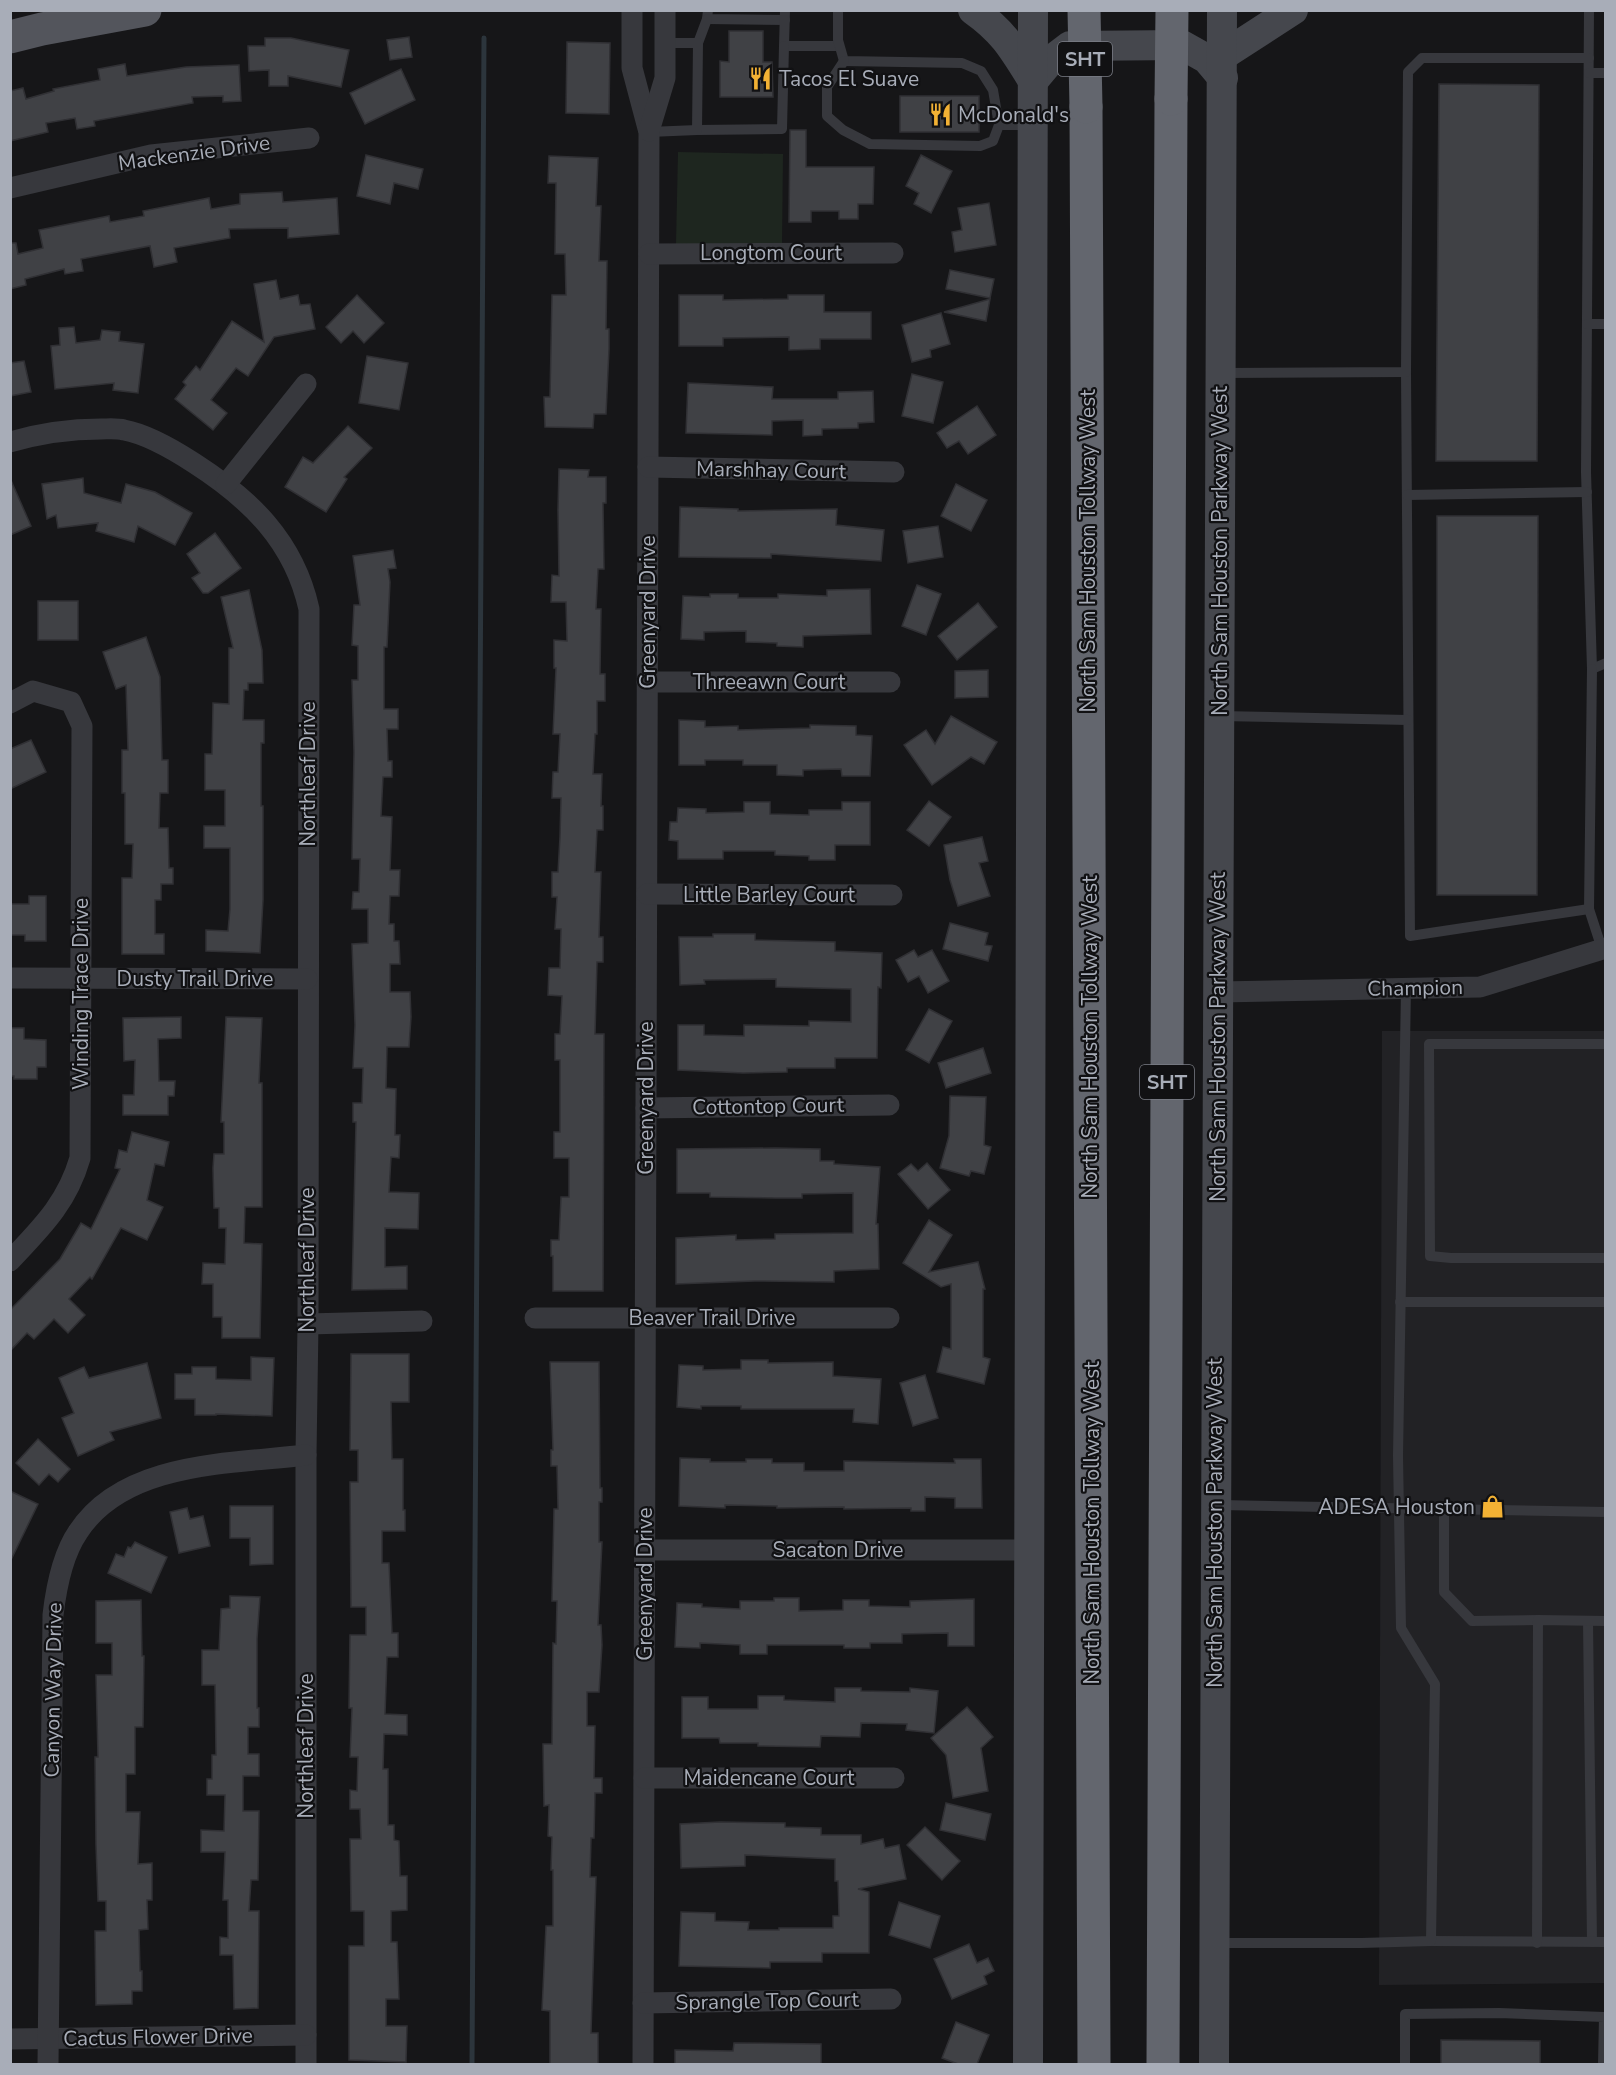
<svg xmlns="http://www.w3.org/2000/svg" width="1616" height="2075" viewBox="0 0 1616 2075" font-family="'Nunito Sans',sans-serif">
<rect width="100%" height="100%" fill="#161618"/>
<path fill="#222225" d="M1382,1031h223v952l-226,2z"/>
<path fill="#1e261f" d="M678,152l105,2 -1,91 -106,-1z"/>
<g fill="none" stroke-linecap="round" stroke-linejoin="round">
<path stroke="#2c353c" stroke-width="5" d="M472,2064l12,-2026"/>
</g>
<g fill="#404145" stroke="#303034" stroke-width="1.5">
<path d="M729,31h34v31h9l1,35h-53v-36l9,1z"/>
<path d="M409,37l3,20 -22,3 -3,-20z"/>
<path d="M265,38h26l58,12 -8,37 -53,-11v10h-19v-16l-20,1 -1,-25h17z"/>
<path d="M567,42l43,1 -1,71 -43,-1z"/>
<path d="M125,64l2,12 59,-9 53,-2 2,36 -18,1v-6l-31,1 1,6 -99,18 1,5 -18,3 -2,-11 -29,5 2,9 -38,9v-50l13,-3 3,11 28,-8 -1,-2 47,-9 -2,-11z"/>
<path d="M401,69l14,31 -50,24 -15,-31z"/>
<path d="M1439,84l100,1 -2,376h-101z"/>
<rect x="900" y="96" width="79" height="36"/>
<path d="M790,130h16v37h68l-1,37h-15v15h-19v-8h-28v11h-22z"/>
<path d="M366,155l57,14 -5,20 -24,-6 -4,21 -33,-8z"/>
<path d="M921,155l31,16 -21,42 -17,-9 5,-11 -13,-7z"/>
<path d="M549,156l49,2 -2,48h5l-2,55h8l-1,68h3v20l-3,65h-12l-1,14 -48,-1 -1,-30h6l2,-102h14l-1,-41h-10l1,-71h-8z"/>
<path d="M282,192l1,10 54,-4 2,36 -51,4v-10l-59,1 1,9 -56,10 3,14 -23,5 -4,-21 -69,13 2,12 -18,3 -1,-5 -39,10 1,6 -16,4v-46h6l2,11 25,-6 -4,-18 70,-14 1,6 34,-6 -1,-5 66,-13 2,11 29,-5v-10z"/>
<path d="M989,203l7,42 -41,7 -3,-20 10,-2 -4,-22z"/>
<path d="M950,270l44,9 -4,19 -44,-9z"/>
<path d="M276,280l4,19 18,-4 2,10 10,-1 5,25 -41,8 -26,39 -12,-8 -25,32 16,13 -14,17 -38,-31 11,-14 -3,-3 13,-16 4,4 32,-49 32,21 -10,-58z"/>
<path d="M357,295l27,28 -20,20 -11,-12 -12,12 -15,-16z"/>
<path d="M679,295h44v5l65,-1v-4h36v17h47v27h-51v10l-31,1v-13l-66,1v8h-44z"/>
<path d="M990,299l-4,22 -42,-9z"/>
<path d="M941,313l9,31 -20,6 1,7 -19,5 -10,-37z"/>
<path d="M74,327l2,16 24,-3 2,-10 18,2 -1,9 25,3 -6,49 -25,-3 1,-7 -59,6 -4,-43 9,-1 -1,-17z"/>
<path d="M367,356l41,7 -9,47 -40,-7z"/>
<path d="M24,361l7,31 -21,4v-33z"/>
<path d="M912,374l31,8 -10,41 -31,-7z"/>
<path d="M688,383l85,4 -1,12h66v-7l35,-1 1,31 -16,1v5l-36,1v6l-19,1v-16l-31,1v14l-86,-2z"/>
<path d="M977,406l19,29 -28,19 -9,-13 -12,7 -10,-15z"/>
<path d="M348,426l24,22 -28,29 3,2 -21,33 -41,-25 18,-30 10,6z"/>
<path d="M559,469l30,1 -1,7h18v26h-3l1,66h-6l-2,40h5l-1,65h5v27h-8v33h-2l-2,40h9l-1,32h2v24h-6l-2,42h6l-2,65h4v25h-6l-2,72h9l-1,257h-50v-35h-2v-16h8l2,-43h8v-39h-15v-26h6v-72h-5v-26h5l2,-38 -14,-1 1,-27h11l1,-39h-6l2,-32h-5v-25h6l2,-35 1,-39h-9l1,-26h5l2,-38h-7l3,-66h-2v-28l13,1 -1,-39h-15l1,-27 7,1 -1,-66z"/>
<path d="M10,478l21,48 -21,9z"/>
<path d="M83,478l1,15 37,10 5,-19 29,8 37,21 -17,32 -37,-19 -4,16 -38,-11 2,-8 -40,5 -2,-13 -9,4 -5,-35z"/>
<path d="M956,484l31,16 -16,31 -30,-15z"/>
<path d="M680,507l58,2v2l99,-2 -1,16 48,5 -3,31 -110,-7v4l-92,-1z"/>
<path d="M1437,516h101l-1,379h-100z"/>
<path d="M938,526l5,31 -35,6 -5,-32z"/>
<path d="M215,533l26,35 -33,25h-5l-11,-15 8,-5 -13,-19z"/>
<path d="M393,550l3,18 -8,1 2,13 -3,65h-3v62h14v20h-11l1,32h4v16h-9l-2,39 11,1 -2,53h10l-1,26h-9l-1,28h5v17h5l1,23h-10v28h20l1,25 -2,30h-22l-1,41 10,1 -1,46h5l-1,23 -8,-1 -2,35 30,1 -1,36 -33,-1v39l22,-1v23l-55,1 4,-168h-3v-19h9l1,-35h-10l2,-43 -3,-81 16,-1v-34h-16l1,-17h6l1,-33h-8l2,-107 -2,-72h6v-34l-6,-1 2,-40h6l-7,-49z"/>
<path d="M917,585l24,9 -15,41 -24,-9z"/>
<path d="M870,589l1,45 -68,2v11l-26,-1v-3l-31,-1v-11l-42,1v8l-23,-1 2,-43 27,1v-3h28v4h40v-4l49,2v-6z"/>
<path d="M249,590l13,60 1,33h-15v7h-4l-1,30h21v23h-3v63h2v94l-3,53 -54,-2v-21l22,1 2,-22v-61h-26v-22h21v-36h-20v-36h7l1,-51 16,1v-56h4l-12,-51z"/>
<rect x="38" y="601" width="40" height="39"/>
<path d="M978,603l19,24 -40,33 -19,-24z"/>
<path d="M146,637l14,40 2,83h6v33h-8l-1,35h9l1,40h4v16h-12v16h-6v34h9v20h-42v-76h10l1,-34h-8v-51h-3v-43h6l-2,-65 -10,4 -13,-37z"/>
<path d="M988,670v27l-33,1v-27z"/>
<path d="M951,716l46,26 -13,22 -13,-7 -39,28 -28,-40 22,-15 9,14z"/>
<path d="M679,720l26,1v6l33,-1v4l72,-2v-3l46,1v9l16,1 -2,40h-28l-1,-7 -38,1v6l-26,-1v-10h-34v-5h-38v5h-26z"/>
<path d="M31,740l15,32 -36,17v-40z"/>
<path d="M929,801l22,16 -22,29 -22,-16z"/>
<path d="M744,802h26v12l39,1v-5h33v-8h28v43h-35v15h-26v-4l-34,-1v-4h-52v8h-45v-18l-9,-1 1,-18h7l1,-14 28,1v4l38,-1z"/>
<path d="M982,837l6,24 -9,2 11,33 -32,10 -8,-26 -6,-35z"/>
<path d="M29,896h17v45h-21v-6h-15v-31h19z"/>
<path d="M950,923l38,10 -3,12 7,1 -4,15 -45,-12z"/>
<path d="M713,934h42v6l80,2v9l47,2 -1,35 -3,-1 -1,71h-42v10h-48v4l-44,1 -65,-3v-45h26v10l40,1v-11l65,1v-5l42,1v-33l-75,-2v-8l-72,1 1,4 -25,1 -1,-48h34z"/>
<path d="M914,950l4,7 14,-7 17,31 -21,12 -9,-17 -11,6 -12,-22z"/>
<path d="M929,1009l23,12 -23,42 -23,-13z"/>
<path d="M181,1017v21l-23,1 1,42h16l-1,15h-6v19h-45v-20h11l1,-35 -11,1 -1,-43z"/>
<path d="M226,1017l36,1 -3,65h3v124h-17l-1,36 18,1 -2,94h-38v-21h-9v-33h-11l1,-21 22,1 1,-36h-7v-20h-5l-1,-40 1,-14h10v-32h-3z"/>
<path d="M10,1028h14v11l22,1v27h-9v12h-23v-3h-4z"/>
<path d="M983,1048l8,25 -45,15 -8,-25z"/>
<path d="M950,1096l36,1 -2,48 7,2 -7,27 -13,-3 -2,5 -29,-8 9,-32z"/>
<path d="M132,1132l37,10 -5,24 -9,-2 -8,36 16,7 -16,33 -26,-12 -29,51 -2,-2 -21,22 16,16 -17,18 -14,-14 -20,20 -7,-6 -17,18v-41l50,-51 21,-36 10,6 29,-60 -5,-1 4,-18 8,2z"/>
<path d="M775,1148l45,1v12h14v3l46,3 -4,57h2l1,45 -45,2v11l-79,-1 -79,3v-46l60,-3v5l39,-1v-5l78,-1v-40l-51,1v4h-27l-65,-1v-4h-33v-44z"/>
<path d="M927,1163l23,27 -22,19 -30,-35 13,-10 7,7z"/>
<path d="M929,1220l23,15 -23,37 49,-10 7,27h-2v68l7,2 -6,25 -47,-12 6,-25 8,2v-65l-10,3 -38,-24z"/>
<path d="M351,1354h58v48h-18l1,57h11v51h2v21h-23v32h7l3,70h6v24h-11l-2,57 22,1v20l-23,-1 -1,35h5v56h6v15l5,1 1,35h7v34l-16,1v31h6l2,57h-13v27h21l-1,36 -57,-2v-114h15v-35h-13l-1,-72h11l-1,-30h-10v-19l7,1 1,-34h-8l2,-49h-3l1,-73h16v-28h-15l-1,-125h8v-32h-8z"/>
<path d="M251,1357l23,1 -2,58 -56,-2v1h-21v-16h-20v-25h17v-7h24v12l35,1z"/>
<path d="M741,1360h27v3l65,-1v14l48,3 -3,45 -25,-2 1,-13h-113v-3h-40v3l-24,-2 2,-42 24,1v4l38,-1z"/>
<path d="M550,1362h49l1,126h2v14h-3v40h3l-4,83h3l1,20 -3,47h-12v34h8l-1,52h8v15h-7l-1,45h-3l-1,39h6l-5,156h7v31h-48v-53l-8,-1 4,-84h7v-56h-2l1,-33 -4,-1 1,-31 -5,1 -1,-62h9l1,-101 3,1 1,-43h-5l2,-92h4l-1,-43h-6v-16h2z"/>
<path d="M147,1363l14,55 -51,14 4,8 -36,16 -16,-38 12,-5 -15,-35 25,-11 5,11z"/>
<path d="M925,1375l13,43 -25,8 -13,-43z"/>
<path d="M38,1439l32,30 -12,13 -9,-8 -10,11 -23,-22z"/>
<path d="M680,1458l30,1v3h36v-3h26v4h32v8h40v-10l111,2 -1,-4h27l1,49h-27v-10l-30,-1v14h-14v-3l-67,1v-2l-67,1v-2l-52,-1v3l-46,-2z"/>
<path d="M10,1491l28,13 -28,58z"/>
<path d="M230,1506h43v58l-23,1v-27h-20z"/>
<path d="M187,1508l3,11 13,-3 7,30 -31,7 -9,-41z"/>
<path d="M135,1542l32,15 -16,36 -43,-20 8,-19 8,3 4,-10 3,1z"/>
<path d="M230,1596l30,1 -3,42v69h2v19h-11v27h11v22h-16v35h16l-1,69h-7l-2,31h10l-1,97 -24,1 -1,-54h-13v-18l8,1v-38h-5l2,-48h-24v-22l23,1 1,-36h-18v-16h5v-24h4l-1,-70h-13v-35h17l2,-41 9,-1z"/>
<path d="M774,1598h25v13l44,-1v-10h26v6l41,1v-6l64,-2v47h-26v-13l-46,1v9h-32v5h-26v-3h-77v9h-27v-9l-40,-2v5l-25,-1 2,-44 25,1v3l38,2v-8h34z"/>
<path d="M141,1600l1,56h2l-1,71h-8v47h-9v38h14l-2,52 14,-1v37h-5l1,29 -9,1 1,41h2v20h-10v13l-36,1 -1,-74h11v-30h-8l-2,-56 -1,-88h3l-2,-82h16v-32h-16v-42z"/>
<path d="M835,1688h26v3l49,1v-4l28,3 -4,42 -28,-3 1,-6 -46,-1 -1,14 -39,-1 -1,11 -62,-1v-3h-38l-1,-5h-37v-41h26v12h50v-13h26v4l51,2z"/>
<path d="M967,1707l26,30 -12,11 7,43 -35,7 -7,-43 -15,-17z"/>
<path d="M946,1803l45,11 -6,26 -45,-10z"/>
<path d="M720,1822l65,1v4l36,1v7h40v9l22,-5 2,9 14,-3 7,34 -48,10 11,3v61h-47v9h-52v6l-91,-2 2,-54 34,1v8l34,1 -1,8h31v-2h54v-12h6l-1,-35h-3v-22l-90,-4v11l-64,2 -1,-44z"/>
<path d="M925,1827l35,34 -18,19 -35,-35z"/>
<path d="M899,1902l41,14 -10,32 -41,-13z"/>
<path d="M969,1944l8,19 11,-5 6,13 -10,5 3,8 -35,15 -18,-40z"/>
<path d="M956,2022l33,13 -12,29h-19l-16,-6z"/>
<path d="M1441,2040l99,1v23h-99z"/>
<path d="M734,2043l87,1v20h-146v-14l58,1z"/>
</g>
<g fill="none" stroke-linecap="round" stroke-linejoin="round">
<g stroke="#37383d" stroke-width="10">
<path d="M708,10l-1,9 78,1"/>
<path d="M785,10l-1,36h55"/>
<path d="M838,10v30l6,21 118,2 19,8 12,19 6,35h33"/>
<path d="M1589,10l-3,462 6,197 14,-6"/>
<path d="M698,43l9,-24"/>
<path d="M844,61l-17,26v29l16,14 27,14 110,2 13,-5 6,-16"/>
<path d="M1589,73h17"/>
<path d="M697,130l85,-1 2,-83"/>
<path d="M649,132l48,-2 1,-87h-33"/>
<path d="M1587,324h19"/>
<path d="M1406,372l4,564 179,-27"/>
<path d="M1224,373l182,-1 2,-300 14,-14h167"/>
<path d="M1407,495l180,-3"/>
<path d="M1592,669l-3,240 13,40"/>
<path d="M1220,716l188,4"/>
<path d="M1606,1044h-177l1,212 21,2h155"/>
<path d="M1400,1302h206"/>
<path d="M1219,1505l387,7"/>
<path d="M1444,1509v83l28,29 66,-1"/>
<path d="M1588,1621l4,321"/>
<path d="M1431,1941l175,1"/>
<path d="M1215,1943h146l70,-2 4,-257 -34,-56 -3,-172 8,-468"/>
<path d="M1537,1943l1,-323 68,1"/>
<path d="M1405,2064v-50l94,-1 105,4 -1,47"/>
</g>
<g stroke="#37383d" stroke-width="21">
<path d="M632,10v58l17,64 -6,1932"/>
<path d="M649,131l16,-53v-68"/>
<path d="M10,188l141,-33 158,-17"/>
<path d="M649,254l244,-1"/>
<path d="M10,442c31,-9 59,-13 91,-13 7,0 15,-1 23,1 22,4 50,20 70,33 56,36 100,78 115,146l-1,715 -2,131v609"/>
<path d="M648,467l246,5"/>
<path d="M226,484l80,-100"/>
<path d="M647,682h243"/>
<path d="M10,703l23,-12 38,11 11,24 -2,432c-13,45 -38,69 -70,103"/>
<path d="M647,894l245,1"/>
<path d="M10,978l297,1"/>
<path d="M1219,992l261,-5 126,-39"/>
<path d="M646,1108l243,-3"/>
<path d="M535,1318h354"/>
<path d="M308,1324l114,-3"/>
<path d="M645,1550h386"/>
<path d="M644,1778h250"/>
<path d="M643,2003l248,-4"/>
<path d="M10,2039l296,-4"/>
<path d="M48,2064l5,-449c3,-26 10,-61 25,-83 46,-71 153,-68 228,-77"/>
</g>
<g stroke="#45474d" stroke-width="30">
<path d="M973,10c31,22 40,39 60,71l16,-19 21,-16 112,-1 25,14 16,19"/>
<path d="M1222,56l71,-46"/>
<path d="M1028,2064l5,-2054"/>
<path d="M1214,2064l8,-2054"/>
</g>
<path stroke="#53555c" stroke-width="33" d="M10,37l32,-8 103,-19"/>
<g stroke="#63666e" stroke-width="33">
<path d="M1086,107l8,1957"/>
<path d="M1163,2064l8,-1965"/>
</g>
<g stroke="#63666e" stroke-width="33">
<path d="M1084,10l2,97"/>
<path d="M1171,99l1,-89"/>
</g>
</g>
<defs>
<symbol id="restaurant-bare" viewBox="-9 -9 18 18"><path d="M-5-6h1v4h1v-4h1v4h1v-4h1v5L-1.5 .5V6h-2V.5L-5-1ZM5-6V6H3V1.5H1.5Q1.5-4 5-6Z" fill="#f2b134" stroke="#111113" stroke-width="2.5" paint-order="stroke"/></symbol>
<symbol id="shop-bare" viewBox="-9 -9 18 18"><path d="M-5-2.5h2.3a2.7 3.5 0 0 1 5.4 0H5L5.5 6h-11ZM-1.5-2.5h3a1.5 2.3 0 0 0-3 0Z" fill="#f2b134" stroke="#111113" stroke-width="2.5" paint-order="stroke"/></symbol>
</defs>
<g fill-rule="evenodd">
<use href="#restaurant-bare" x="744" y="62" width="33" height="33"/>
<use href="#restaurant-bare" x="924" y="98" width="33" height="33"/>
<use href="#shop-bare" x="1476" y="1490" width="33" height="33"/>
</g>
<g text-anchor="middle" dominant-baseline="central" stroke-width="4.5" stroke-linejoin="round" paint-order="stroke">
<g fill="#111113" stroke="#7b7e86" stroke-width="1.5">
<rect x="1058" y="42" width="54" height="34" rx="4.5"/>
<rect x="1140" y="1065" width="54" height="34" rx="4.5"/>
</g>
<g font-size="20" font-weight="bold" fill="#a8adb8">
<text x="1085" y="59">SHT</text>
<text x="1167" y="1082">SHT</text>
</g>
<g font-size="21" fill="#a8adb8" stroke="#111113" text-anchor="start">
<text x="779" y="79">Tacos El Suave</text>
<text x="958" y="115">McDonald's</text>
<text x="1475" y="1507" text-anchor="end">ADESA Houston</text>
</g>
<g font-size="21" fill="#a8adb8" stroke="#111113">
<text transform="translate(194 153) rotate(-8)">Mackenzie Drive</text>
<text x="771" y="253">Longtom Court</text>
<text transform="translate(771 470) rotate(1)">Marshhay Court</text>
<text transform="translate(1088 551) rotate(-90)">North Sam Houston Tollway West</text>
<text transform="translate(1220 551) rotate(-90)">North Sam Houston Parkway West</text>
<text transform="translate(648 612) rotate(-90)">Greenyard Drive</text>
<text x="769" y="682">Threeawn Court</text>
<text transform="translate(308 774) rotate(-90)">Northleaf Drive</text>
<text x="769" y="895">Little Barley Court</text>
<text x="195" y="979">Dusty Trail Drive</text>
<text transform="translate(1415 988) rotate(-1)">Champion</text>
<text transform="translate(81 994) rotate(-90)">Winding Trace Drive</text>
<text transform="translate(1090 1037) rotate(-90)">North Sam Houston Tollway West</text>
<text transform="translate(1218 1037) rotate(-90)">North Sam Houston Parkway West</text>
<text transform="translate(646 1098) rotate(-90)">Greenyard Drive</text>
<text transform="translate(768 1106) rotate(-1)">Cottontop Court</text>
<text transform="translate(307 1260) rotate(-90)">Northleaf Drive</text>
<text x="712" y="1318">Beaver Trail Drive</text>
<text transform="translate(1092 1523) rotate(-90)">North Sam Houston Tollway West</text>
<text transform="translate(1215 1523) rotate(-90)">North Sam Houston Parkway West</text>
<text x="838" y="1550">Sacaton Drive</text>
<text transform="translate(645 1584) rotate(-90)">Greenyard Drive</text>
<text transform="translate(53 1690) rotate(-89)">Canyon Way Drive</text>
<text transform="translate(306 1746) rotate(-90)">Northleaf Drive</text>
<text x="769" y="1778">Maidencane Court</text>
<text transform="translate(767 2001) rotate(-1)">Sprangle Top Court</text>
<text transform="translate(158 2037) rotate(-1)">Cactus Flower Drive</text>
</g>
</g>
<rect width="1616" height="2075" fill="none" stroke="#a8adb8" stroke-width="24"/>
</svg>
